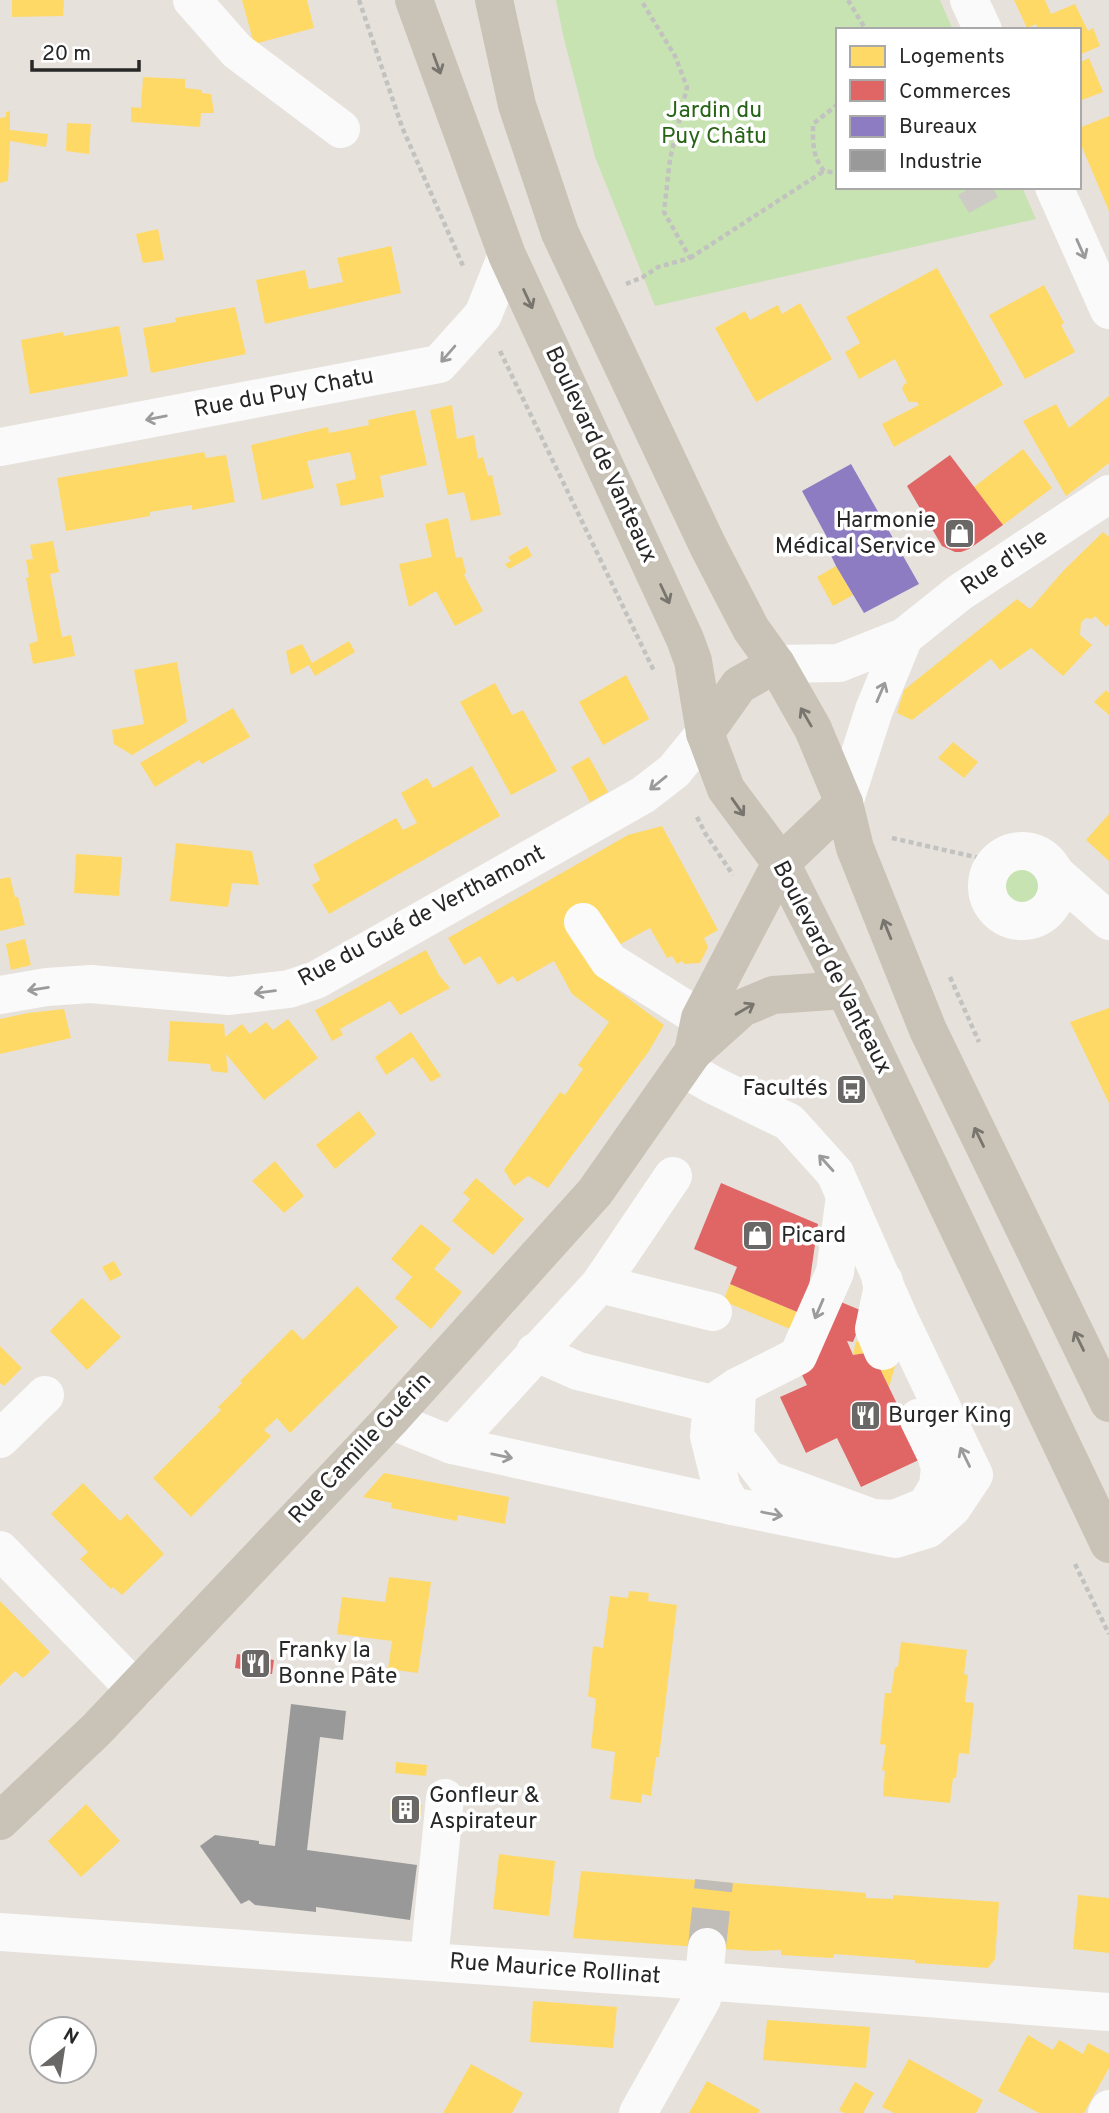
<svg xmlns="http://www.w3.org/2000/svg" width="1109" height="2113" viewBox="0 0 1109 2113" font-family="Overpass,sans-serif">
<rect width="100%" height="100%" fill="#e6e1db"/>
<g fill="#c7e3b2">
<path d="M556,0h384l13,30h-115v157h184l14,32 -381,87 -60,-149 -32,-122z"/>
<circle cx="1022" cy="885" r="22"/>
</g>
<g fill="#ffd966">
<path d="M12,0h52l-1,16 -51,1z"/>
<path d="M242,0h65l7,28 -60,16z"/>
<path d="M1014,0h31l6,14 24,-10 13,27 5,-3 7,18 -21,9v-25h-41l-2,-6 -9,4z"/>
<path d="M1089,58l14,34 -24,9v-38z"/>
<path d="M143,77l42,2v9l17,2v3l9,1 3,19h-13l-1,14 -69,-5v-15l10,1z"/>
<path d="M10,111v19l38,4 -2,13 -36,-6 -2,40 -8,2v-65l6,-1v-5z"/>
<path d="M1109,116v95l-30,-71v-12z"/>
<path d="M67,123l24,1 -2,30 -23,-3z"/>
<path d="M158,229l6,31 -21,3 -7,-29z"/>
<path d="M391,246l10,47 -136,31 -9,-44 49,-10 4,19 34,-7 -6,-24z"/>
<path d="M937,268l66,117 -109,62 -12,-23 37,-19 -2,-3h-8l-7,-13 2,-5 3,-1 -12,-24 -36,20 -14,-27 15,-9 -14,-26z"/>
<path d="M1044,285l20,38 -3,2 14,27 -50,27 -36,-64z"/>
<path d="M800,303l32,56 -76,43 -41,-74 30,-17 5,9 28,-15 4,9z"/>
<path d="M235,307l11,47 -95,19 -8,-45 33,-6 -1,-4z"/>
<path d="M119,326l9,50 -98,18 -9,-54 42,-8 1,4z"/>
<path d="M1109,396v67l-43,33 -43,-75 33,-17 13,24z"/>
<path d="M452,405l5,34 17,-4 4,24 5,-2 5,19 4,-1 9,40 -30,6 -7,-29 -16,3 -18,-85z"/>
<path d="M415,410l12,55 -47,11 4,21 -43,9 -5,-22 20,-5 -6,-27 -43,9 7,27 -52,12 -11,-55 77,-18 1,6 40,-8 -1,-5z"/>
<path d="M1023,449l29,39 -49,37 -29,-38z"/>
<path d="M204,452l2,6 20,-3 9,47 -43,8v-5l-42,7v4l-84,15 -9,-53z"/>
<path d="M448,518l8,40 6,-1 4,16 -2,2 19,36 -28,15 -19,-35 -27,16 -10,-43 33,-7 -7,-33z"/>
<path d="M1103,532l6,5v87l-3,3 -11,-11 -3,3 -6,-1 -5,4 -1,13 12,10 -29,31 -32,-28 -31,22 -9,-11 -79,61 -15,-7 7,-23 113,-91 13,10 34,-39z"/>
<path d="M53,541l6,31 -9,2 12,63 9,-2 4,21 -42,8 -4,-20 9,-3 -12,-63 3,-1 -3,-17 7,-1 -3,-14z"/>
<path d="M527,546l5,10 -23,13 -4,-5 6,-3 -3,-4z"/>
<path d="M836,566l17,29 -20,11 -16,-29z"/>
<path d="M349,641l6,11 -40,24 -6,-11 -18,10 -5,-24 16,-7 10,19z"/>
<path d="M177,662l10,60 -55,33 -18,-11 -2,-14 32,-6 -10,-54z"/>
<path d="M626,675l23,44 -46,26 -24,-43z"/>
<path d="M495,683l17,32 11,-5 34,61 -46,24 -51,-93z"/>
<path d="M1106,690l3,3v22l-15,-13z"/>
<path d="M233,708l17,29 -48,27 -3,-4 -44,27 -15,-24z"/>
<path d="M953,742l25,20 -14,16 -26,-20z"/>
<path d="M589,757l19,35 -18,10 -19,-35z"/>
<path d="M472,766l28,50 -171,98 -17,-29 8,-5 -7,-15 83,-47 7,12 14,-7 -16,-30 26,-15 6,10z"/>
<path d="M1109,814v47l-23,-21z"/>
<path d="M662,826l56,104 -14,8 4,9 -8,16 -16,1 -2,-3 -5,3 -5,-8 -5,2 -17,-30 -37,20 -20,24 71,53 -15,26 -101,137 -20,-12 -14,10 -10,-16 56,-78 5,3 18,-26 -5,-4 31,-43 -37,-28 -18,-33 -37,21 -4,-6 -15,9 -18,-29 -16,9 -16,-27 180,-103z"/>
<path d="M176,843l76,8 7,34 -27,-2 -4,24 -58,-6z"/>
<path d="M76,854l46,3 -3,39 -45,-3z"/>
<path d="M10,877l5,20h3l7,28 -25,6v-52z"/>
<path d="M25,939l6,26 -20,5 -5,-26z"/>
<path d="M426,950l13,25 11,13 -50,27 -10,-14 -50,28 3,6 -11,6 -17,-31z"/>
<path d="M1109,1008v95l-39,-81z"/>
<path d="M64,1009l7,29 -71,16v-35l28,-6z"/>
<path d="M288,1019l30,39 -54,42 -38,-46 2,19 -17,-2 -1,-7 -42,-3 2,-40 54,3 1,13 17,-13 8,10 16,-12 7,8z"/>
<path d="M411,1032l30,44 -10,6 -18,-25 -27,18 -11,-18z"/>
<path d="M359,1111l17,23 -41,35 -19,-24z"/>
<path d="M275,1161l29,35 -20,17 -32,-32z"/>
<path d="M476,1178l48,41 -31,36 -41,-34 18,-22 -7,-6z"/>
<path d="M421,1224l30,25 -17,20 28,23 -31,37 -36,-31 17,-21 -21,-18z"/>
<path d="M114,1261l8,14 -12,6 -8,-14z"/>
<path d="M730,1284l72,30 -7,17 -72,-30z"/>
<path d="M357,1286l41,41 -108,106 -13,-15 -13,12 7,6 -80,81 -38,-39 68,-68 -3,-3 24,-24 -2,-2 52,-52 11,11z"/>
<path d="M82,1298l39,39 -34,33 -37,-39z"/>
<path d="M856,1341l42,15 -9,31 -17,-35 -19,3z"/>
<path d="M0,1346l22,22 -18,18 -4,-3z"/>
<path d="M384,1473l125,24 -4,27 -47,-9 -1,6 -66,-13 1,-5 -29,-6z"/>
<path d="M83,1483l37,38 7,-7 37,40 -42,41 -9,-8 -2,2 -31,-30 8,-7 -37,-38z"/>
<path d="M389,1577l42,5 -13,91 -30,-4 4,-28 -55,-7 5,-37 43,5z"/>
<path d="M629,1591l20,2 -1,8 29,4 -18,152h-3l-5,39 -9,-2 -1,9 -31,-4 5,-47 -24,-4 5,-49 -8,-3 5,-50 10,2 7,-52 18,2z"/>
<path d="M0,1601l50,51 -27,26 -8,-7 -15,15z"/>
<path d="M901,1642l66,8 -3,24 4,1 -3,27 9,1 -5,51 -10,-1 -3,25h-3l-3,25 -67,-7 2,-25 -3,-1 4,-25 -6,-1 5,-51h6l4,-26h3z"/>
<path d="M396,1762l31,3 -1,11 -31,-3z"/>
<path d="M391,1802l31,3 -1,11 -31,-3z"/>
<path d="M86,1804l34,37 -39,36 -33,-36z"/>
<path d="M499,1854l56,7 -6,55 -56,-7z"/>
<path d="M581,1871l285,22v5l27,1v-4l106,7 -4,57 -7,9 -73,-5v-3l-81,-6 -1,4 -52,-3v-5l-27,1 -181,-13z"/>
<path d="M1078,1895l31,3v55l-36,-4z"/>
<path d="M533,2001l84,6 -4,41 -83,-6z"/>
<path d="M767,2020l103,7 -4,41 -103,-8z"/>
<path d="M1028,2035l25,15 6,-10 24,14 5,-11 21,11v14l-25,45h-45l-41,-22z"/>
<path d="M909,2059l74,41 -7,13h-82l-12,-6z"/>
<path d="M471,2064l52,29 -11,20h-69z"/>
<path d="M707,2081l53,29 -2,3h-69z"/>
<path d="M855,2082l19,11 -11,20h-19l-5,-3z"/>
</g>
<g fill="#e06666">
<path d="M950,455l53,70 -34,24 -8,3h-6l-13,-6 -35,-60z"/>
<path d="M721,1183l97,41 -11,76 -5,14 -72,-30 7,-17 -43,-18z"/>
<path d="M836,1300l29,12 -12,30 -6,-1 6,14 19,-3 51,106 -62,29 -24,-49 -31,15 -26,-56 27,-12 -5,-10z"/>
<path d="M237,1654l37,6 -2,14 -37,-6z"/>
</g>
<path fill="#8e7cc3" d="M851,464l68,120 -55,29 -28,-47 -11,-23 4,-2 -27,-50z"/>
<path fill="#999" d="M291,1704l55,7 -3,29 -23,-3 -13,113 110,15 -7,55 -94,-13v5l-61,-7 -6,-5 -8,4 -41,-58 15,-11 44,6v3l16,2z"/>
<path fill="#cecbc7" d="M972,187h20l6,10 -29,16 -11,-18z"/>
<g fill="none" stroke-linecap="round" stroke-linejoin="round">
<path stroke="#c0bcb7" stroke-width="38" stroke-dasharray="38 19" stroke-linecap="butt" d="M707,1947l7,-66"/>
<g stroke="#c2c2c1" stroke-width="4.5" stroke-dasharray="5 3.5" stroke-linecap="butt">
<path d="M359,0l43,127 61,139"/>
<path d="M848,0l18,30"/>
<path d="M838,104l-25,20c0,18 -1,32 11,47l14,2"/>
<path d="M690,258l134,-87"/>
<path d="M626,284l17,-7 15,-10 32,-9 -26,-46 6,-53 17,-72 -12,-31 -34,-56"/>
<path d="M500,351l154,320"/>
<path d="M697,817l8,16 28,42"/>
<path d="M892,838l105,24"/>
<path d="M950,977l29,65"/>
<path d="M1075,1564l34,70"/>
</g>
<g stroke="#fbfafa" stroke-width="38">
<path d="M192,0l45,51 104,78"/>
<path d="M969,0l14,30"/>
<path d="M1054,187l55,123"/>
<path d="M0,447l439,-83 44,-49 24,-60"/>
<path d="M904,637l55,-44 150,-99"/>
<path d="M776,664l63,-1 65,-26 -30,73 -30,93"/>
<circle cx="1022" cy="886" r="35"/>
<path d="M1056,874l53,47"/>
<path d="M583,922l26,39 91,57"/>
<path d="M0,995l47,-8 44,-3 138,12 60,-7 27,-9 327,-185 31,-24 31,-38"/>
<path d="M881,1281h3l-10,48 9,22"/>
<path d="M600,1284l113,28"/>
<path d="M535,1352l43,19 134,33"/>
<path d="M737,1387l-2,50 32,42 106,39 21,1 32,-13 12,-20 2,-19 -4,-12 -18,-37"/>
<path d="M390,1420l62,25 280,61 163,33 33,-10 24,-21 22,-33 -74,-155 -65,-147 -46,-51 -74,-36 -32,-18"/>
<path d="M0,1439l45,-44"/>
<path d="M452,1445l148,-161 73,-108"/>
<path d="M732,1506l-10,-17 -13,-53 3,-32 25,-17 61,-31 37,-84 10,-76"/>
<path d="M0,1550l135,139"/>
<path d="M0,1932l703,49 406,31"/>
<path d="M429,1961l16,-163"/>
<path d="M638,2113l64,-114 5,-52"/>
<path d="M1107,2113l2,-4"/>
</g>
<g stroke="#c9c3b7" stroke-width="38">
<path d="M414,0l93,255 178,384 8,22 12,72 21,56 55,74 64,127 264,554"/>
<path d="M494,0l23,105 43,128 148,313 43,83 25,35 37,65 31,74 11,45 73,182 181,373"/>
<path d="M705,733l34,-48 37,-21"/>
<path d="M693,1052l49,-44 31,-13 72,-5"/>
<path d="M0,1821l96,-91 294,-310 205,-228 98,-140 7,-34 81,-155 63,-60"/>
</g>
</g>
<defs><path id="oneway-shaft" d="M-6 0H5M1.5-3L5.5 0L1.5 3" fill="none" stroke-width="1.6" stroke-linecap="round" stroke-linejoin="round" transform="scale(1.75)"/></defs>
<g stroke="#78756f">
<use href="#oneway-shaft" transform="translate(437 64) rotate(70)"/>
<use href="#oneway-shaft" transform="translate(528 299) rotate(65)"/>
<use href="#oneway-shaft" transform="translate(665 594) rotate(65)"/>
<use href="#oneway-shaft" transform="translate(806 717) rotate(-120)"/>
<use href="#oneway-shaft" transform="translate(738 807) rotate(55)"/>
<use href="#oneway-shaft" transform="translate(887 929) rotate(-112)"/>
<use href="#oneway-shaft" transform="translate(745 1009) rotate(-30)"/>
<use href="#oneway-shaft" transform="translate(979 1137) rotate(-116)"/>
<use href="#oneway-shaft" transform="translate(1079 1341) rotate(-116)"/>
</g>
<g stroke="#9c9b9b">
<use href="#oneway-shaft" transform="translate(1081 249) rotate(66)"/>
<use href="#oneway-shaft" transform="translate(448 354) rotate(131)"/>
<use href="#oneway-shaft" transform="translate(156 418) rotate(169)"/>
<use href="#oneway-shaft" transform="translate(881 692) rotate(-67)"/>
<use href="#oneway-shaft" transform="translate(658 783) rotate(141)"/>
<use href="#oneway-shaft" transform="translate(38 989) rotate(171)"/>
<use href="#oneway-shaft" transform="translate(265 992) rotate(173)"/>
<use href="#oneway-shaft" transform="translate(826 1163) rotate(-132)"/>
<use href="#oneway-shaft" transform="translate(819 1309) rotate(113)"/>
<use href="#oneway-shaft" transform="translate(502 1456) rotate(12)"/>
<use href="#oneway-shaft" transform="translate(965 1457) rotate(-116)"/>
<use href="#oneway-shaft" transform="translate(772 1514) rotate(11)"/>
</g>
<defs>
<symbol id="shop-square" viewBox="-11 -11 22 22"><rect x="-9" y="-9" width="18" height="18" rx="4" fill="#6a6866" stroke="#fff"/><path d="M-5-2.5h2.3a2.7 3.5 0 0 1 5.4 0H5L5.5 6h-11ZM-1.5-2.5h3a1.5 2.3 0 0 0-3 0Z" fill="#fff"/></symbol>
<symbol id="bus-square" viewBox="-11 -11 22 22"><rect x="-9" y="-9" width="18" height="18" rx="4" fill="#6a6866" stroke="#fff"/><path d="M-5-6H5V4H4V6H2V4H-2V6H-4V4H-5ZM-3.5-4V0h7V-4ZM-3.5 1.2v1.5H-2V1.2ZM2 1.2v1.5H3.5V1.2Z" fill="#fff"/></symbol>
<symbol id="restaurant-square" viewBox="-11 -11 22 22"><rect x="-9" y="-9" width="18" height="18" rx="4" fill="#6a6866" stroke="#fff"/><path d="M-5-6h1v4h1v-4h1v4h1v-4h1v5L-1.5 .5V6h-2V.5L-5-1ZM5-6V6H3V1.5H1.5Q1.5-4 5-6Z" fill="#fff"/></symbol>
<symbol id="building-square" viewBox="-11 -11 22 22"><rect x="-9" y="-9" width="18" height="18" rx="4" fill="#6a6866" stroke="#fff"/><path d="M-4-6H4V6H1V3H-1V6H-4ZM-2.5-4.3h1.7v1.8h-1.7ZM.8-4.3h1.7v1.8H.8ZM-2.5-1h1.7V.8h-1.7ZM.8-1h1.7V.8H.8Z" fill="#fff"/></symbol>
</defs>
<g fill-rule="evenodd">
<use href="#shop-square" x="942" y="516" width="35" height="35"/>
<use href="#bus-square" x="834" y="1072" width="35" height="35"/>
<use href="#shop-square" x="740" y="1218" width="35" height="35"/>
<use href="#restaurant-square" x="848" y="1398" width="35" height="35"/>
<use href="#restaurant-square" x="238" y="1646" width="35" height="35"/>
<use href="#building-square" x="388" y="1792" width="35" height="35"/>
</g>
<g text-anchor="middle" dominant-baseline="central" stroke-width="7" stroke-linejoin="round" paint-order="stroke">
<g font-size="23" fill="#286417" stroke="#fff">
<text x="714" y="111">Jardin du<tspan x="714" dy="26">Puy Châtu</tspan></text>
</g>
<g font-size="23" fill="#272727" stroke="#fff">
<text transform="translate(284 394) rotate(-11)">Rue du Puy Chatu</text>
<text transform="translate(600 455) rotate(65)">Boulevard de Vanteaux</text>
<text transform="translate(1005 563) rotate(-34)">Rue d'Isle</text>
<text transform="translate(422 917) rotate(-28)">Rue du Gué de Verthamont</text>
<text transform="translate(831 968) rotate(63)">Boulevard de Vanteaux</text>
<text transform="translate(361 1449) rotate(-47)">Rue Camille Guérin</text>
<text transform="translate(555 1970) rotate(4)">Rue Maurice Rollinat</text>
</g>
<g font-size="23" fill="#272727" stroke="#fff" text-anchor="start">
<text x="936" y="521" text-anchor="end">Harmonie<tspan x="936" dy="26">Médical Service</tspan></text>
<text x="828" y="1089" text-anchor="end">Facultés</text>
<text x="781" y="1236">Picard</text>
<text x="888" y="1416">Burger King</text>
<text x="278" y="1651">Franky la<tspan x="278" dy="26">Bonne Pâte</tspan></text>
<text x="429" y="1796">Gonfleur &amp;<tspan x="429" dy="26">Aspirateur</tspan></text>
</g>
</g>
<rect x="836" y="28" width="245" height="161" fill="#ffffff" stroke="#a9a9a9" stroke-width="2"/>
<rect x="850" y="46" width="35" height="21" fill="#ffd966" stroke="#a9a9a9" stroke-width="2"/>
<text x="899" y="63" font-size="21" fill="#272727">Logements</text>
<rect x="850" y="80" width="35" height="21" fill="#e06666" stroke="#a9a9a9" stroke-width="2"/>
<text x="899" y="98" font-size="21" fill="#272727">Commerces</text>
<rect x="850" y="116" width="35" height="21" fill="#8e7cc3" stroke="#a9a9a9" stroke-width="2"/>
<text x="899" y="133" font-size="21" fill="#272727">Bureaux</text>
<rect x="850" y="150" width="35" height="21" fill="#999999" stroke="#a9a9a9" stroke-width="2"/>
<text x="899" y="168" font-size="21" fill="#272727">Industrie</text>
<g transform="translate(63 2050) rotate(30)"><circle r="33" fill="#ffffff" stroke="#a9a9a9" stroke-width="2"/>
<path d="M0-5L12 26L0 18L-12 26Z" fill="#6a6866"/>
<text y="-10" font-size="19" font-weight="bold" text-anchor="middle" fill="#272727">N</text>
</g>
<path d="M32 60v10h107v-10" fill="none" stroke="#272727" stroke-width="3.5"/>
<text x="42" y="60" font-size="21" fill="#272727" stroke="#ffffff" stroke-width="5" paint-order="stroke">20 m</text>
</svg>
